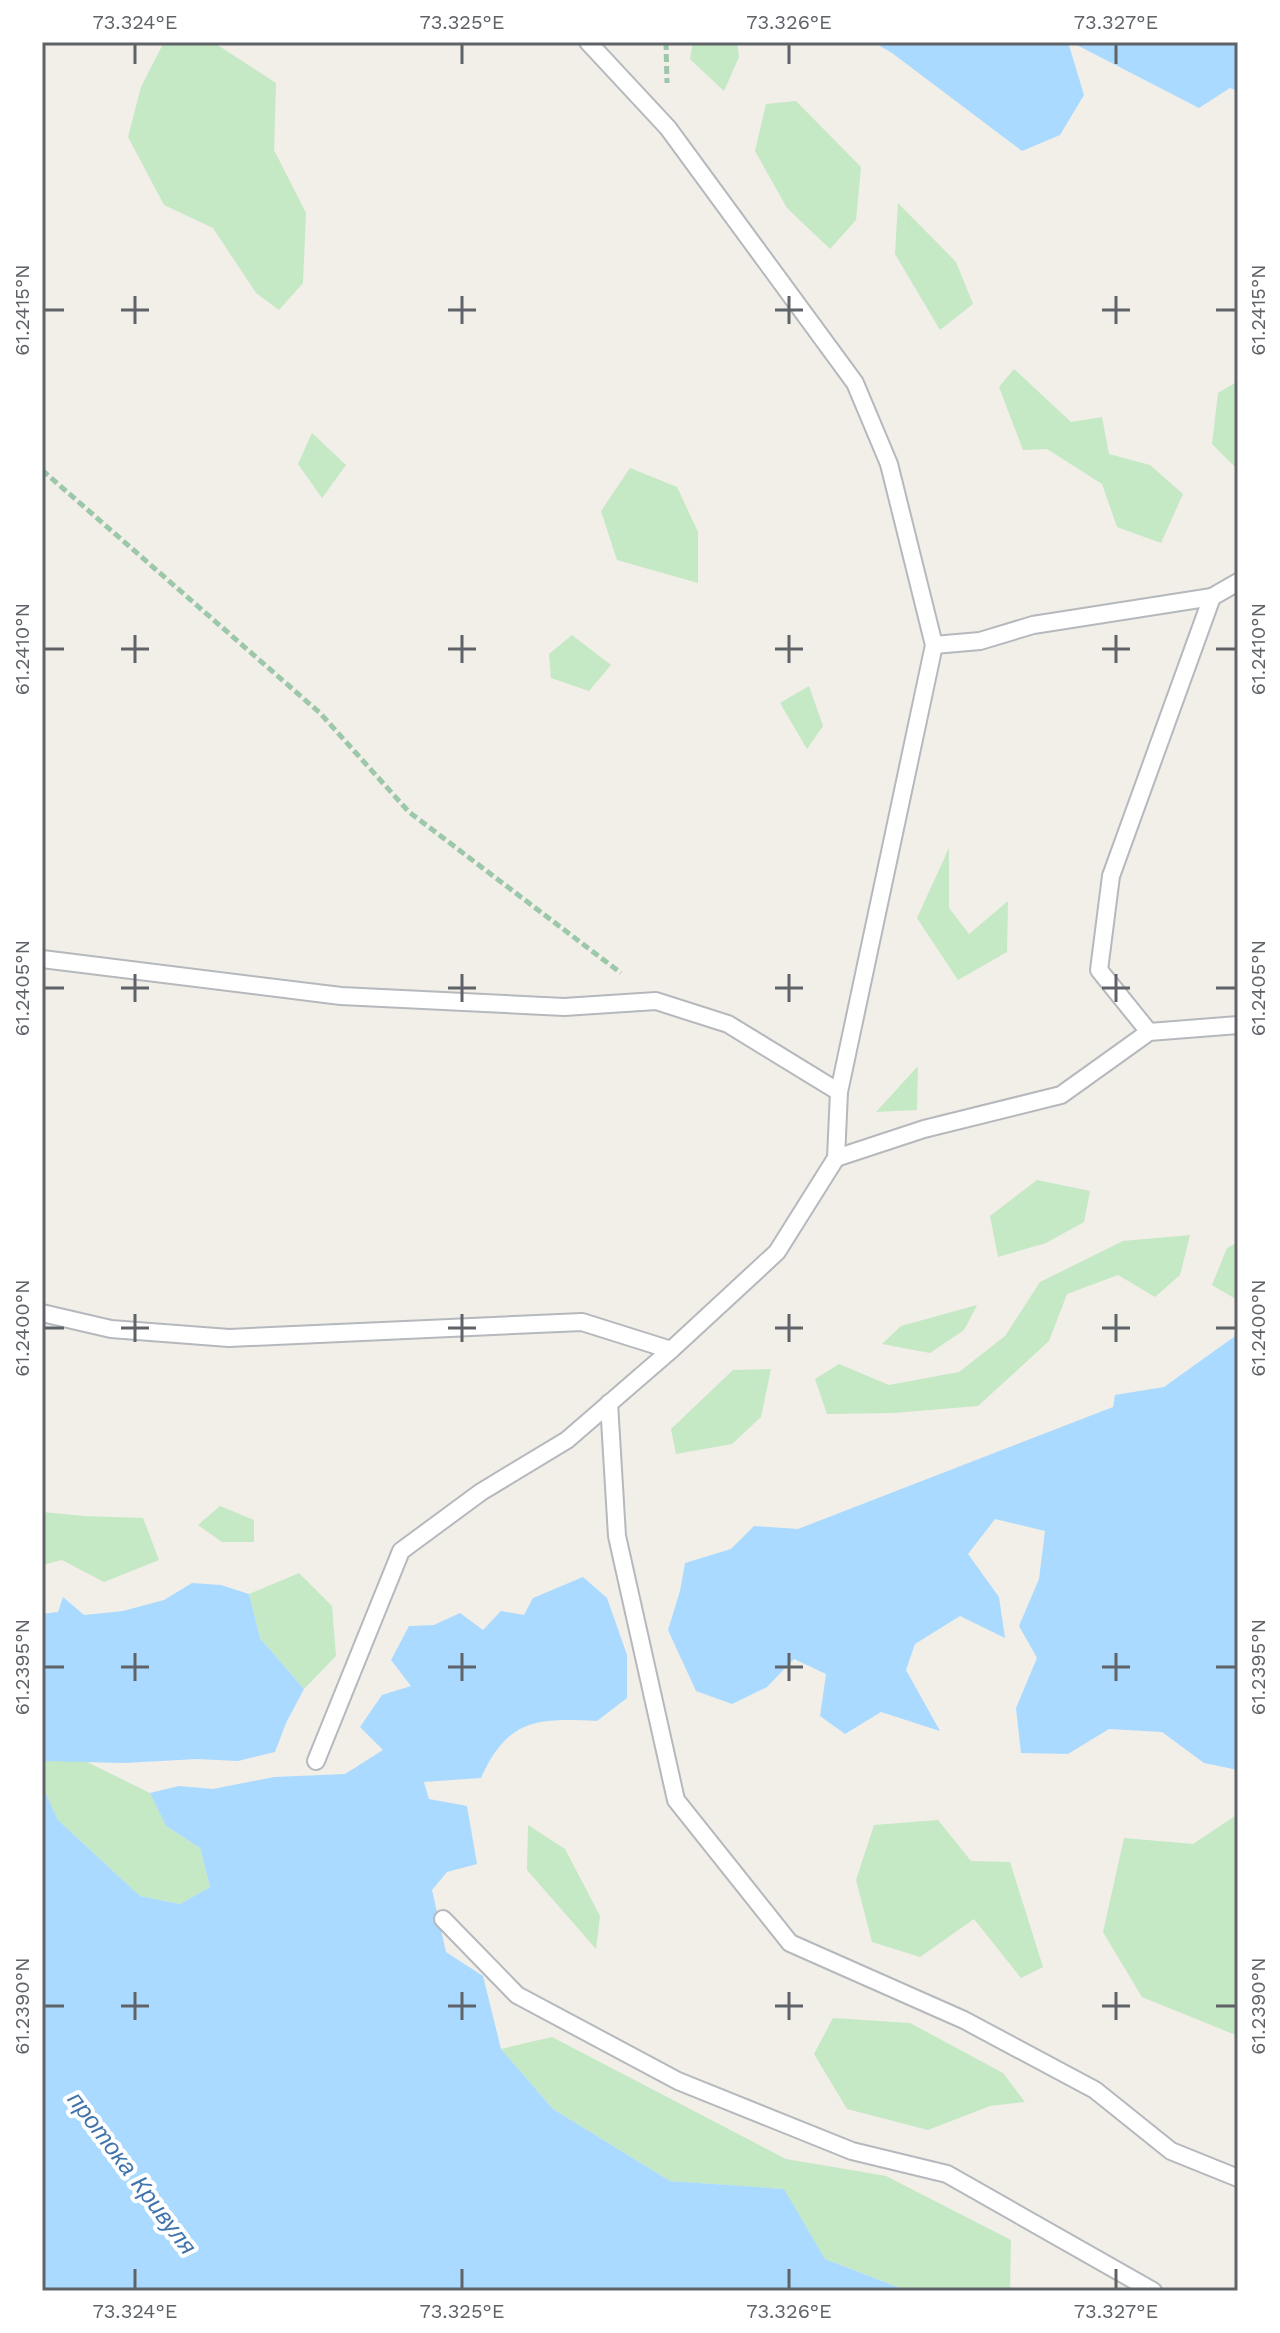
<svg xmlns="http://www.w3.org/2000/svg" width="1280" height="2333" viewBox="0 0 1280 2333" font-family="'Work Sans',sans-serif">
<rect width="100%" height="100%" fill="#f1efe8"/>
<g fill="#c5e8c5">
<path d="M164,42l52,2 60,39 -2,67 32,63 -3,70 -24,27 -23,-17 -43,-65 -49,-23 -36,-68 13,-50z"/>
<path d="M693,42h44l2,15 -15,34 -34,-32z"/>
<path d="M796,101l65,66 -5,53 -26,29 -43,-41 -32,-57 11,-47z"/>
<path d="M898,203l58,59 17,42 -33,26 -45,-76z"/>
<path d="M1014,369l57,53 31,-5 7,37 41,11 33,29 -22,49 -44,-16 -15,-43 -55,-35 -24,1 -24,-63z"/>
<path d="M1238,381v85l-2,2 -24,-24 6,-51z"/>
<path d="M312,433l34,32 -24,33 -24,-34z"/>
<path d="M630,468l47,19 21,45v51l-81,-23 -16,-49z"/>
<path d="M572,635l39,30 -22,26 -38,-13 -2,-24z"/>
<path d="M809,686l14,40 -16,23 -27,-46z"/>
<path d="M949,848v60l20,26 39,-33 -1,51 -49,28 -41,-62z"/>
<path d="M918,1066l-1,44 -41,2z"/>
<path d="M1037,1180l53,11 -6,31 -38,21 -48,14 -8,-41z"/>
<path d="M1190,1235l-10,40 -25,22 -37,-22 -51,19 -18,47 -71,65 -85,7 -66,1 -12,-35 24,-15 50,21 70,-13 46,-36 35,-54 83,-41z"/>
<path d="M1238,1242v51l-4,5 -22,-13 15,-37z"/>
<path d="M977,1305l-13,25 -34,23 -48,-9 19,-18z"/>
<path d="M771,1369l-10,48 -29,27 -56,10 -5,-25 62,-59z"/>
<path d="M220,1506l34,14v22h-32l-24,-17z"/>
<path d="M42,1512l42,4 59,2 16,42 -55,22 -42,-22 -20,5z"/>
<path d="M299,1573l33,33 4,50 -32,33 -44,-51 -11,-44z"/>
<path d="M44,1761h41l65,32 16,33 34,22 10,39 -30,17 -40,-8 -82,-76 -16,-35z"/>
<path d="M1238,1814v222l-96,-39 -39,-65 21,-94 69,6z"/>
<path d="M938,1820l33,41 39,1 33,105 -22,11 -47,-59 -54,38 -48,-15 -16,-62 18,-55z"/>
<path d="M528,1825l37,24 35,67 -4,33 -69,-79z"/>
<path d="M833,2018l77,5 93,50 22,29 -35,4 -62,24 -81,-21 -33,-55z"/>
<path d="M552,2037l234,122 100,17 125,64 -1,46 3,5h-105l-83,-32 -42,-70 -113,-8 -117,-72 -52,-60z"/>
</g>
<g fill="#aadaff">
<path d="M873,42h195l16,53 -24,40 -38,16 -130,-98z"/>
<path d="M1071,42h167v49l-8,-3 -31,20z"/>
<path d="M1238,1334v436l-34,-7 -42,-31 -53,-3 -41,25 -47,-1 -5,-45 21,-50 -18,-32 20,-47 6,-48 -50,-12 -27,35 31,43 6,41 -45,-22 -45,28 -9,26 34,61 -59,-19 -36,22 -25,-18 6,-42 -32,-15 -27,28 -35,17 -36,-13 -28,-61 12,-39 5,-28 46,-14 23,-23 44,3 315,-122 2,-12 49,-8z"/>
<path d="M583,1577l24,21 20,57v43l-30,23c-59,-3 -89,-3 -116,57l-57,4 5,17 38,7 10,58 -30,8 -15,18 14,62 37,24 18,73 52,60 117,72 114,8 41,70 83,32h-866v-506l16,35 82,76 40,8 30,-17 -10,-39 -34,-22 -16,-33 29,-7 34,3 61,-12 71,-3 38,-24 -23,-23 22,-32 29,-9 -20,-26 18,-34 25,-1 26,-12 23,17 18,-19 23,4 9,-17z"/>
<path d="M192,1583l29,2 28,9 11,44 44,51 -18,34 -11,29 -37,9 -41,-2 -73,4 -80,-2 -2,12v-159l16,-2 5,-15 21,18 39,-4 41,-11z"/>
</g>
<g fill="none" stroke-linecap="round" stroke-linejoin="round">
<defs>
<g id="lane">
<path d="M934,645l46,-4 53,-16 179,-28"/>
<path d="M42,959l299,37 223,11 92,-6 72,23 111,68"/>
<path d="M1149,1032l-50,-62 12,-94 101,-279 26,-15"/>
<path d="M836,1158l88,-29 137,-34 88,-63 89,-7"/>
<path d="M42,1313l69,16 118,9 353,-16 89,28"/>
<path d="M609,1403l8,133 59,264 114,143 174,77 131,70 76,61 67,27"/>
<path d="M316,1761l85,-210 80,-59 86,-52 104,-90 106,-98 59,-94 3,-66 95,-447 -45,-181 -34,-81 -187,-255 -80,-86"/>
<path d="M443,1919l74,76 161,86 174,70 95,23 206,117"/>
</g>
</defs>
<use href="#lane" stroke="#b5b8bc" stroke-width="20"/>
<g stroke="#9cc7a9" stroke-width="5" stroke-dasharray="8 4" stroke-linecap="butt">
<path d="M666,42l1,41"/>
<path d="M42,470l278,243 89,99 212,161"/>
</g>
<use href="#lane" stroke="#fff" stroke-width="16"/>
</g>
<path fill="none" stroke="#5f6368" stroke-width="3" d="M135,44v20M462,44v20M789,44v20M1116,44v20M135,296v28M462,296v28M789,296v28M1116,296v28M44,310h20M121,310h28M448,310h28M775,310h28M1102,310h28M1216,310h20M135,635v28M462,635v28M789,635v28M1116,635v28M44,649h20M121,649h28M448,649h28M775,649h28M1102,649h28M1216,649h20M135,974v28M462,974v28M789,974v28M1116,974v28M44,988h20M121,988h28M448,988h28M775,988h28M1102,988h28M1216,988h20M135,1314v28M462,1314v28M789,1314v28M1116,1314v28M44,1328h20M121,1328h28M448,1328h28M775,1328h28M1102,1328h28M1216,1328h20M135,1653v28M462,1653v28M789,1653v28M1116,1653v28M44,1667h20M121,1667h28M448,1667h28M775,1667h28M1102,1667h28M1216,1667h20M135,1992v28M462,1992v28M789,1992v28M1116,1992v28M44,2006h20M121,2006h28M448,2006h28M775,2006h28M1102,2006h28M1216,2006h20M135,2269v20M462,2269v20M789,2269v20M1116,2269v20"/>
<g text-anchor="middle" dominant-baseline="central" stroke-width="8" stroke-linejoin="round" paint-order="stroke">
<g font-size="24" font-style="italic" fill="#4174aa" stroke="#fff">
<text transform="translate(132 2173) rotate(53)">протока Кривуля</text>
</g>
</g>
<rect width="1280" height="2333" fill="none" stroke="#ffffff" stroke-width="88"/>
<rect x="44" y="44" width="1192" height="2245" fill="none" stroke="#5f6368" stroke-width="3"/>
<g font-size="20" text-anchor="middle" fill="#5f6368">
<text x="135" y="29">73.324°E</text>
<text x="462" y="29">73.325°E</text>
<text x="789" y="29">73.326°E</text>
<text x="1116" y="29">73.327°E</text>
<text transform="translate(22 310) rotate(-90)" y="7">61.2415°N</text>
<text transform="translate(1258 310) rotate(-90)" y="7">61.2415°N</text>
<text transform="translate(22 649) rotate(-90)" y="7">61.2410°N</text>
<text transform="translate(1258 649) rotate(-90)" y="7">61.2410°N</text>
<text transform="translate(22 988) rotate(-90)" y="7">61.2405°N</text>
<text transform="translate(1258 988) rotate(-90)" y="7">61.2405°N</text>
<text transform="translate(22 1328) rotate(-90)" y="7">61.2400°N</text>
<text transform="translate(1258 1328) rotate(-90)" y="7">61.2400°N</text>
<text transform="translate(22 1667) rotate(-90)" y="7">61.2395°N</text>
<text transform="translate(1258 1667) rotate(-90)" y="7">61.2395°N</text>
<text transform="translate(22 2006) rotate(-90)" y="7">61.2390°N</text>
<text transform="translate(1258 2006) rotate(-90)" y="7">61.2390°N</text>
<text x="135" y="2318">73.324°E</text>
<text x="462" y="2318">73.325°E</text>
<text x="789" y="2318">73.326°E</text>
<text x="1116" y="2318">73.327°E</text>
</g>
</svg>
